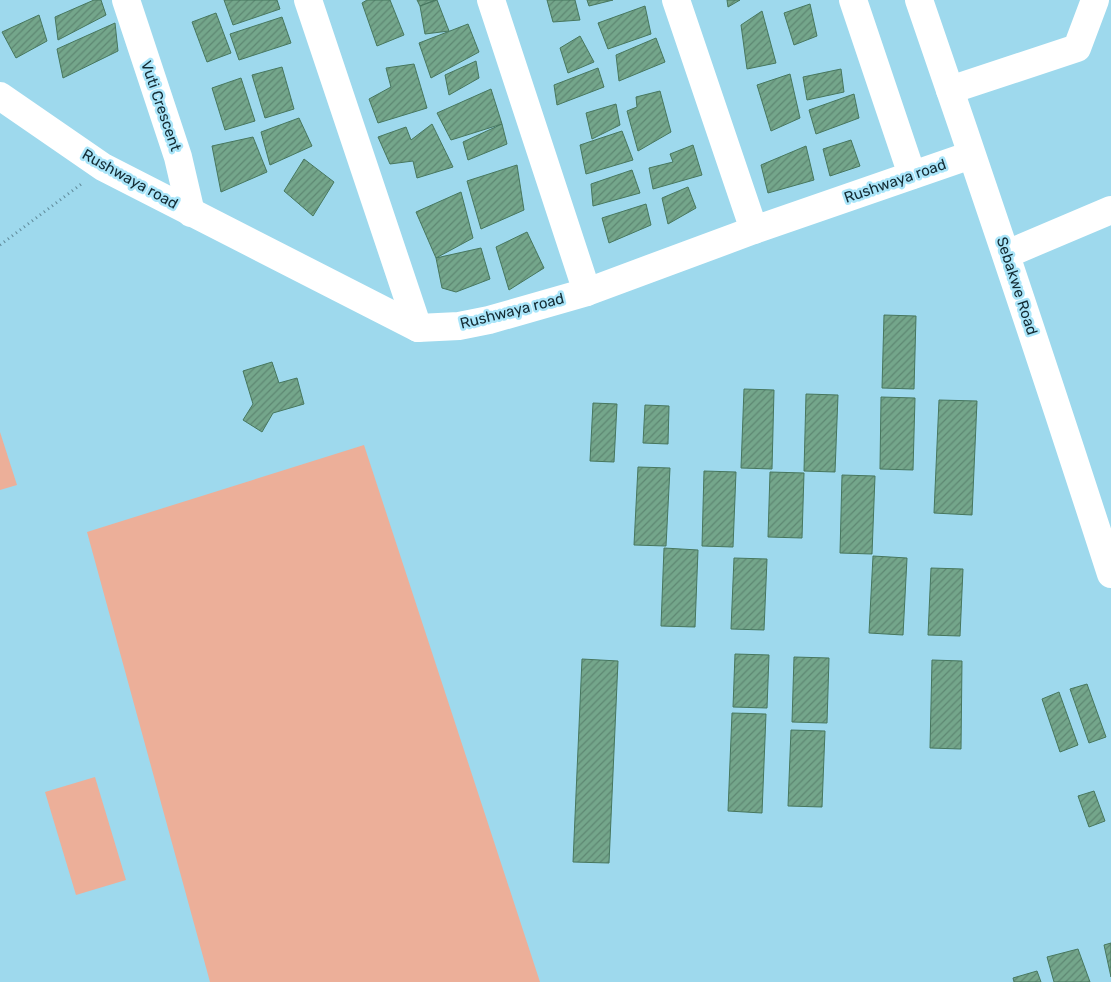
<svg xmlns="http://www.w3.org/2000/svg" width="1111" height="982" viewBox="0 0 1111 982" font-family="Rubik,sans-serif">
<defs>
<pattern id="building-hatch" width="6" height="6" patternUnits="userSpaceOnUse" patternTransform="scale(1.25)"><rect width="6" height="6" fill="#74a68b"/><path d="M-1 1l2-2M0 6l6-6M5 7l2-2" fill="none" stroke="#5e8772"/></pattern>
</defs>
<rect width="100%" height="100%" fill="#9ed9ed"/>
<g fill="#ecaf99">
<path d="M0,432l17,53 -17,5z"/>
<path d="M364,445l176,537h-330l-123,-450z"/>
<path d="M95,777l31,103 -50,15 -31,-103z"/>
</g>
<g fill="url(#building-hatch)" stroke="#47775e">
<path d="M94,0h7l5,15 -48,25 -3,-23z"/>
<path d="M224,0h53l3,9 -47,16z"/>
<path d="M367,0h23l14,35 -27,11 -15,-43z"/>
<path d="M417,0h18l-15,6z"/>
<path d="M437,0l12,31 -24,3 -5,-28z"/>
<path d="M547,0h28l5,20 -27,2z"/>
<path d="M587,0h26l-24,6z"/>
<path d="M727,0h13l-12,7z"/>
<path d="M810,4l7,32 -23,9 -10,-32z"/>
<path d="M645,6l6,28 -43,15 -10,-26z"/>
<path d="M762,11l14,52 -29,6 -6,-44z"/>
<path d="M216,13l15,40 -24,9 -15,-40z"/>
<path d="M39,15l8,26 -31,17 -14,-26z"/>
<path d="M282,17l9,26 -52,17 -9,-26z"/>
<path d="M115,23l3,28 -55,27 -6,-29z"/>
<path d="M468,24l11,28 -48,26 -12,-35z"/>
<path d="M580,36l14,26 -26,11 -8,-25z"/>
<path d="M656,38l9,24 -46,19 -3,-26z"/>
<path d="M476,61l3,17 -30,17 -4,-20z"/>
<path d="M414,64l13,44 -49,15 -9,-24 22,-12 -5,-19z"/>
<path d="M282,67l12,42 -29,9 -13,-43z"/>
<path d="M598,68l6,19 -47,18 -3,-20z"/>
<path d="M841,69l3,23 -37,8 -4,-23z"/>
<path d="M790,74l10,44 -29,13 -14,-46z"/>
<path d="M241,78l14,43 -30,9 -13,-42z"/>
<path d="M491,89l11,35 -51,16 -14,-27z"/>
<path d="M660,91l11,41 -33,19 -11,-40 10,-4 -1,-10z"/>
<path d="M854,94l5,24 -43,16 -7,-24z"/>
<path d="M616,104l4,21 -28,14 -6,-26z"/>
<path d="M299,118l13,28 -42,19 -9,-33z"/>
<path d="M432,124l21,43 -36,11 -4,-17 -23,3 -12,-27 28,-10 5,13z"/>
<path d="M502,124l5,20 -39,16 -5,-18z"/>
<path d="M622,131l11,29 -47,14 -6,-29z"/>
<path d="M253,137l14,35 -46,20 -9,-46z"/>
<path d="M851,140l9,26 -30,10 -7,-27z"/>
<path d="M693,145l9,30 -49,14 -4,-21 24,-6 -3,-8z"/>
<path d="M806,146l8,34 -46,13 -7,-28z"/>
<path d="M304,159l30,23 -21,34 -29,-25z"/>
<path d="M517,165l7,45 -43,19 -14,-48z"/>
<path d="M632,170l8,23 -47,13 -2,-22z"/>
<path d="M688,187l8,21 -28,16 -6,-26z"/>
<path d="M461,192l12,46 -37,20 -20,-46z"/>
<path d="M646,204l5,21 -42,18 -7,-25z"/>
<path d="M527,232l17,36 -35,22 -13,-43z"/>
<path d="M481,248l9,31 -34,13 -14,-4 -6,-30z"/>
<path d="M884,315l32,1 -2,73 -32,-1z"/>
<path d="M272,362l7,21 18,-5 7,26 -31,9 -11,19 -19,-12 10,-16 -10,-33z"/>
<path d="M744,389l30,1 -2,79 -31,-1z"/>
<path d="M806,394l32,1 -3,77 -31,-1z"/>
<path d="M881,397l34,1 -2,72 -33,-1z"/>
<path d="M939,400l38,1 -5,114 -38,-2z"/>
<path d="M593,403l24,1 -3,58 -24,-1z"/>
<path d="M645,405l24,1 -1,38 -25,-1z"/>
<path d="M638,467l32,1 -4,78 -32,-1z"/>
<path d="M704,471l32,1 -3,75 -31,-1z"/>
<path d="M770,472l34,1 -2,65 -34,-1z"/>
<path d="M842,475l33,1 -3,78 -32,-1z"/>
<path d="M664,548l34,2 -3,77 -34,-1z"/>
<path d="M873,556l34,2 -4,77 -34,-2z"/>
<path d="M734,558l33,1 -3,71 -33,-1z"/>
<path d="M931,568l32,1 -3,67 -32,-1z"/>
<path d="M735,654l34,1 -2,53 -34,-1z"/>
<path d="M794,657l35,1 -2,65 -35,-1z"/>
<path d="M582,659l36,2 -9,202 -36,-1z"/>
<path d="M932,660l30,1 -1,88 -31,-1z"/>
<path d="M1087,684l19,53 -17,6 -19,-54z"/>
<path d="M1059,692l19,53 -18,7 -18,-53z"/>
<path d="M732,713l34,1 -4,99 -34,-2z"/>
<path d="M791,730l34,1 -3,76 -34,-1z"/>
<path d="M1094,791l11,30 -16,6 -11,-31z"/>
<path d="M1111,943v34l-7,-32z"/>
<path d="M1078,949l12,33h-36l-7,-25z"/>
<path d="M1037,971l4,11h-27l-1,-4z"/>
</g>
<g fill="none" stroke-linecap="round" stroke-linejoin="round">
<path stroke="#5e8897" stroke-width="3" stroke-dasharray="1 4" stroke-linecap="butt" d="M0,245l84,-63"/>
<g stroke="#fff" stroke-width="28">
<path d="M126,0l52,157 13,56"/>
<path d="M308,0l110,328"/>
<path d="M491,0l96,292"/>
<path d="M676,0l78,230"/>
<path d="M853,0l59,175"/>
<path d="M919,0c66,191 130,382 192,574"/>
<path d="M950,90l127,-42 18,-48"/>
<path d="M0,96l103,71 315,161 41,-2 30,-6 98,-28 167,-62 217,-75"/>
<path d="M1007,254l104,-44"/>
</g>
</g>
<g text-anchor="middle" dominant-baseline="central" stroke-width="5" stroke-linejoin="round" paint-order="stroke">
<g font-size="15" fill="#132b33" stroke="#abe6fa">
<text transform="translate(161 106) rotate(71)">Vuti Crescent</text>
<text transform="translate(130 179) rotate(29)">Rushwaya road</text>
<text transform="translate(895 181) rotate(-19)">Rushwaya road</text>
<text transform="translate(1017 286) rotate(72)">Sebakwe Road</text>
<text transform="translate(512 311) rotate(-14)">Rushwaya road</text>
</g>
</g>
</svg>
